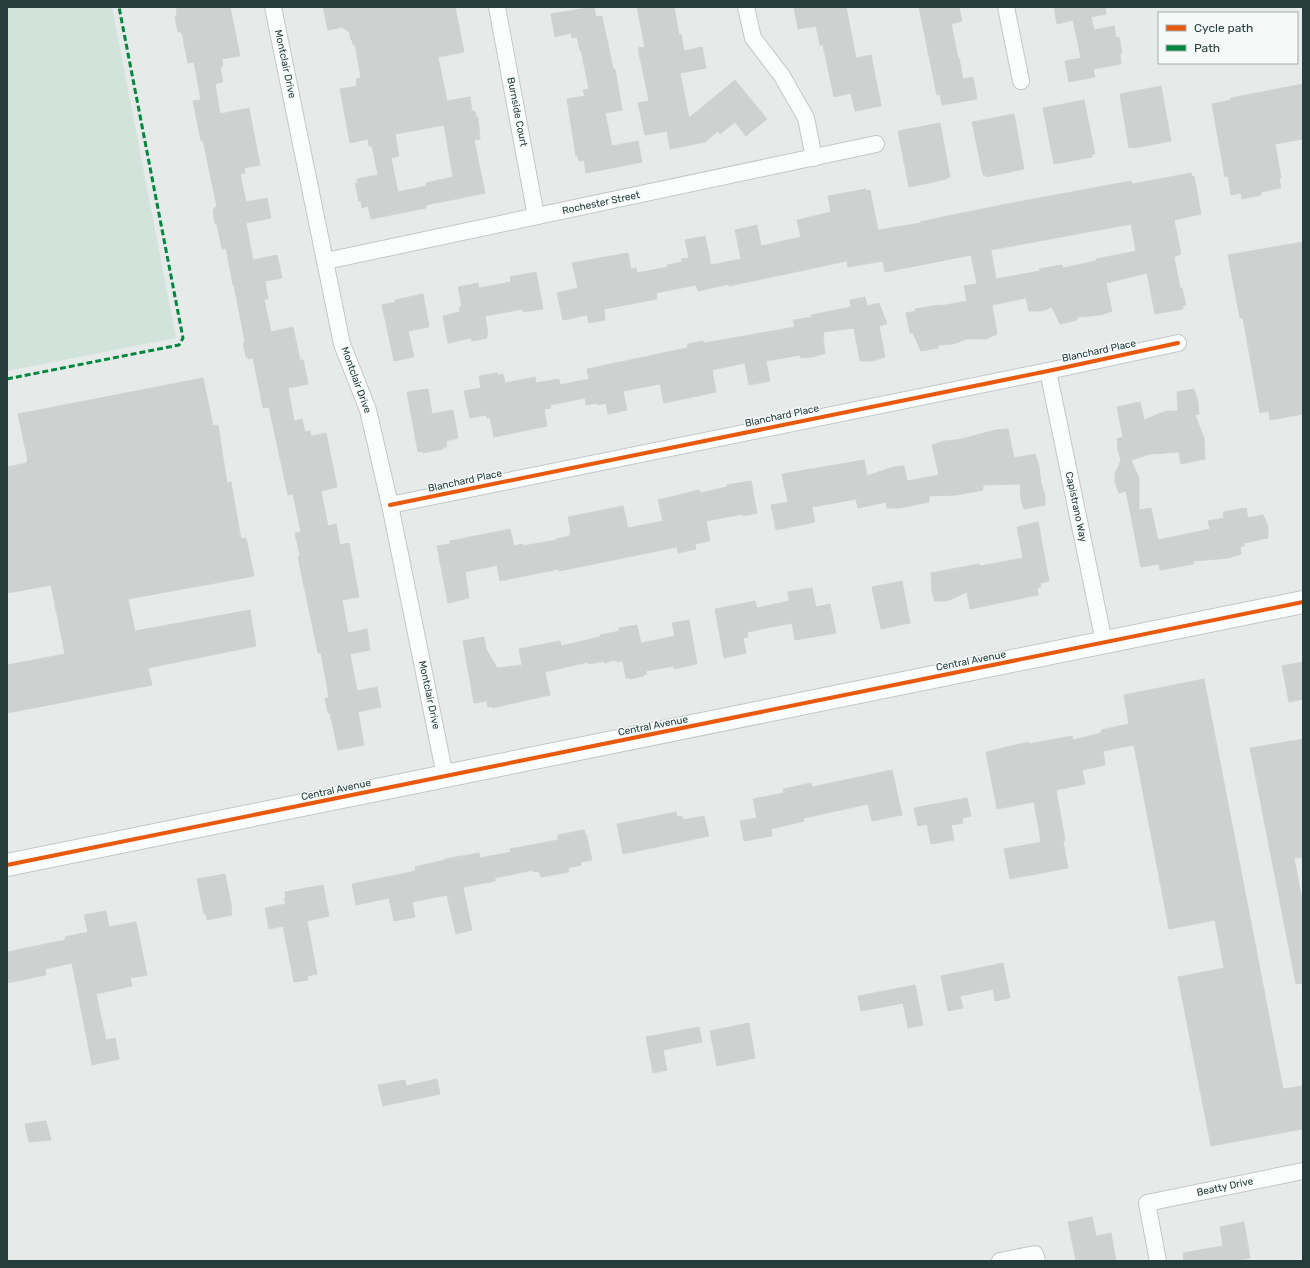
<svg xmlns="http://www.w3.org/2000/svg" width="1310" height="1268" viewBox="0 0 1310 1268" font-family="Rubik,sans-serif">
<rect width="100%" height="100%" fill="#e6ebea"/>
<path fill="#d1e3da" d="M7,7h105l64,331 -169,33z"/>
<g fill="#cdd2d1" stroke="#cfd4d3" fill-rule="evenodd">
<path d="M176,7h54l10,49 -18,3 1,7 -3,1 3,15 -8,2 5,30 29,-6 11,57 -16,3 1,5 -5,1 6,28 21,-4 4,20 -25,5 7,37 24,-5 5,23 -17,3 3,18h-4l7,33 22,-5 7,33h3l5,24 -20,4 6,33 8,-2 3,13 5,-1 1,5 15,-3 11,54 -16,4 7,35 8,-2 4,21 9,-2 10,54 -17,3 6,33 19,-4 3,21 -20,4 7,37 20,-4 4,20 -23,5 6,33 -26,5 -8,-37h-2l-3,-14 4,-2 -8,-44h-3l-20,-96 2,-1 -5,-23 6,-1 -8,-38 -5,1 -19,-88 -6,1 -10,-50 -5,1v-3l-2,1 -3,-14 2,-1 -11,-57h-1l-7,-37 -4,1 -5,-25h-2l-2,-14h1v-2l3,-1 -14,-67 -2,1 -8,-40 8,-1 -7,-38 -6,1 -6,-30h-1l-1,-2 -2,1 -3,-15 2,-1z"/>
<path d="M323,7h132l9,45 -26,5 9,44 23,-4 2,14h3l1,6h2l2,22 -6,1 11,53 -59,12v3l-55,11 -3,-13 -6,2 -1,-7h-2l-4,-18h3l-1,-4 21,-4 -6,-29h-3l-1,-7 -18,4 -10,-54 17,-3 -1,-7 5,-1 -6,-34 -2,1 -1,-5h-1l-2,-9h-2l-1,-2h-2l-1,-2 -15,3zM444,125l9,52 -27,6v3l-28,6 -7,-34 8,-2 -4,-22z"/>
<path d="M594,7l2,10 6,-1 11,53h2l7,41 -17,3 7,33 26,-5 4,21 -56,11 -2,-13 -5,1 -2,-6 -1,1 -9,-57 18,-3 -2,-6 6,-1 -8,-39 -1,1 -3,-14 -5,1 -1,-5 -16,4 -4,-23z"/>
<path d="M637,7h37l5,28 2,-1 3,17 18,-4 4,21 -26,5 9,45 46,-38 32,39 -21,17 -11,-14 -15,12 -2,-3 -13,11 -35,7 -3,-18 -22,4 -7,-32 11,-2 -11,-53 7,-1z"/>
<path d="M794,7h52l10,51 15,-3 10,51 -26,5 -4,-18 -17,4 -11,-52h-3l-4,-19 -18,3z"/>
<path d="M919,7h40l3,14 -11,3 7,34h1l4,21 10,-2 4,22 -35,6 -2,-11 -3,1z"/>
<path d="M1054,7h51l1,7 -15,3 3,13 20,-4 2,12 3,-1 3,16 -2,1 1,10 -28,5 2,8 -26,5 -4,-21 16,-3 -8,-38 -16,4z"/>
<path d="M1303,84v55l-28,5 6,34 -2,1 2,9 -20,4v3l-19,4 -1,-6 -10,2 -3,-19 -3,1 -13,-73 19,-4v-2z"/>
<path d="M1161,86l10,55 -38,7 -1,-1 -3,1 -9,-54z"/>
<path d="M1084,100l11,54 -4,1 1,2 -38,7 -11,-56z"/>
<path d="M1014,114l10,55 -38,8v-2h-3l-11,-53z"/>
<path d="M940,123l10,54 -3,1v1l-38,8 -11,-56z"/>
<path d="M1191,173l1,4 2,-1 7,38 -27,6 7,34 -7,3 6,31h2l4,17h-3v4l-28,5 -8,-41 -41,10 6,28 -11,4 -24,2v3l-17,4 -8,-17 -10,4h-13l-3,-13 -34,7 5,29 -11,5h-19l-15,5 -14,1v3l-17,3 -8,-18h-3l-4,-20 10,-2 -1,-2 24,-4 1,1 27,-5 -3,-15 13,-2 -6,-29 -86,17 -2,-11 -35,6 -1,-6 -118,25v-2l-31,7 -2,-6 -40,8 1,6 -53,10 1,11 -16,3 -2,-8 -24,5 -6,-27 21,-5 -6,-25 56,-10 3,16 5,-1 1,5 31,-6 -1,-2 15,-3 -1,-3 8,-1 -4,-18 20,-4 6,29 30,-6 -6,-29 22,-5 4,21 40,-9 -4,-17 34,-8 -3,-16 38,-7 1,2 3,-1 8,40 43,-7 -1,-1 23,-5 64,-13 124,-23 1,3h1zM1131,224l5,27 -40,8v2l-33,7 -1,-3 -23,4 1,2 -44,8 -5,-29z"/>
<path d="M1303,242v172l-33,6 -1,-9 -9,2 -17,-95h-3l-12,-63z"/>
<path d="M536,272l7,37 -20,3v-3l-38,7 3,19h-1v3l-15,3 -1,-3 -23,5 -5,-27 17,-4 -1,-5h3l-4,-20 20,-4 1,5 32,-6 -1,-5z"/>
<path d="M423,294l6,33 -21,4 6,26 -20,4 -12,-56 14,-3 -1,-2z"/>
<path d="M865,297l2,9 12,-3 8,21 -8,2 6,31 -13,4h-12l-6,-33 -31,4 1,6h-1l2,15 -12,4 -12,1 -1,-3 -34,6 4,20 -21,4 -4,-22 -33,7 4,22 -52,11 -4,-19 -37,7 4,19 -19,4 -2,-11 -9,2v-2l-11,2 -1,-7 -35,7 1,3 -7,1 3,17 -53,11 -4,-19h-3l-1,-3 -16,3 -6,-27 17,-3 -2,-12 18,-3 1,2 5,-1 2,9 30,-6 1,6 23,-4 1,6 29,-6 -2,-10 100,-21 1,-4 15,-3 1,2 91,-16 -2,-7 19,-3 -1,-2 40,-8 -1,-7z"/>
<path d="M203,378l10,48 5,-1 9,58 4,-1 10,57 5,-1 8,38 -126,23 7,32 115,-21 6,36 -108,22 4,17 -145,28v-48l58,-11 -14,-69 -44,8v-126l20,-4 -1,-1 2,-1 -10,-47z"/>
<path d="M428,389l4,25 21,-4 5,28 -12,3 1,6h-4v2l-20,4v-2l-5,1 -11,-60z"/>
<path d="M1194,389l4,13 1,12 -4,1 9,23 1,21 -24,5 -2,-12 -29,2 -19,6 8,18v32l12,-2 7,32 52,-11 -2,-8 16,-3 -1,-6 23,-4 2,10 15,-3 5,11v12l-24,5v3l-4,1 1,7 -12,4 -36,3v3l-33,6 -1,-6 -18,3 -15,-76 -7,2 -4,-11v-8l6,-14 -3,-10 -1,-11 6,-2 -6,-30 23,-5 4,18 22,-9h12l-1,-19z"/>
<path d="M1008,429l6,29 21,-4 4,12 2,18 4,11v10l-21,4 -3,-9 -1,-16 -37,1v5l-26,5 -28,1v6l-29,6h-13l-1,-6 -28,6 -2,-9 -44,8 3,15 -39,8 -5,-25 17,-3 -6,-28 82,-14 3,16 26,-9 11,-1 3,15 32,-6 -7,-30 12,-4 13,-1 39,-10z"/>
<path d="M751,481l6,32 -14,3v-2l-37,7 4,20 -15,3 1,5 -18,4 -1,-6 -118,24v-2l-59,12 -3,-16 -32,7 4,26 -21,5 -11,-57 13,-2v-3l60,-12 4,17 9,-2v2l33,-6v-1l14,-3 -1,-3h2l-3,-16 55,-11 5,22 35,-7 -5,-21 41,-10 1,3 27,-6v-2z"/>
<path d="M1038,522l11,59 -9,2 1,4 -4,1 1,7 -68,14 -3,-17 -20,9h-12l-3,-9 -1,-19 48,-9 1,2 43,-8 -6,-31z"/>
<path d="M902,581l8,42 -29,6 -9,-42z"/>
<path d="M812,588l4,19 14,-3 6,29 -41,7 -3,-17 -45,9 1,5 -5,1 3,15 -22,5 -9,-49 40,-8 2,7 32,-7 -1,-9z"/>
<path d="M689,620l8,44 -23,5v-3l-28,5 1,3 -4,1 1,1 -14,3v-1h-4l-3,-17 -7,1 -1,-2 -11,3v-2l-15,3 -1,-2 -43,10 5,23 -58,13v-2l-4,1 -1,-6 -13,2 -11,-62 21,-4 2,12 11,19 25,-3 -3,-16 41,-8 1,5 39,-9v-2l20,-4 -1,-3 18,-3 4,18 34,-7 -3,-13z"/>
<path d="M1303,662v37l-14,3 -7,-36z"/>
<path d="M1204,679l79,410 20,-3v43l-92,17 -33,-169 46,-9 -9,-48 -46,9 -35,-184 -31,6 2,14 -23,5 3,14 -29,6 9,50 -2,1 5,27 -58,11 -6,-30 37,-7 -7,-40 -37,7 -11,-57 43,-10v2l43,-8 1,4 28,-7v-3l28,-6 -5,-29z"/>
<path d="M1303,739v118l-9,1 9,47v78l-7,1 -46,-236z"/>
<path d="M892,770l10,45 -30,6 -4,-17 -64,14v3l-33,8 1,7 -28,5 -4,-20 17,-3 -4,-19 31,-6 -1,-4 28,-6 1,4z"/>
<path d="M967,798l4,18 -9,2 1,5 -12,2 3,15 -23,4 -4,-20 -9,2 -4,-18z"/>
<path d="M676,812l1,5 5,-1 1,4 21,-4 5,20 -86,18 -6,-30z"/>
<path d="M584,830l1,4h1l6,26 -11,2v3l-13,3 1,4 -28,5 -2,-6 -6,1v-2l-38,8v3l-32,6 9,43 -16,4 -9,-39 -35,7 3,15 -21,4 -5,-23 -33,7 -4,-21 64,-13 -1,-4 30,-7v-1l34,-6 1,5 31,-6 -1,-3 48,-9v-5z"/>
<path d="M225,874l7,35 -1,1 1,5 -25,5 -1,-6h-2l-7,-35z"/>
<path d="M323,885l6,31 -22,5 10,53 -10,2 1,4 -14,2 -11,-56 -14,3 -4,-21 21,-4 -2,-6h2l-1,-6z"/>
<path d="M106,911l3,16 27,-5 11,53 -17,3 2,8 -36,8 10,46 9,-2 4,21 -27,6 -20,-102 -27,6 1,6 -39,8v-31l58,-12v-3l23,-5 -4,-17z"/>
<path d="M1003,963l7,35 -15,3 -2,-12 -33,7 3,12 -15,3 -7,-35z"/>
<path d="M915,985l8,40 -15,3 -5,-25 -42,8 -3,-15z"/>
<path d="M749,1023l6,35 -38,8 -7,-35z"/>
<path d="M699,1027l3,15 -39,8 4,20 -14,3 -7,-36z"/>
<path d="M437,1079l3,15 -57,12 -5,-21 27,-5 1,6z"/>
<path d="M46,1121l5,19 -22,2 -4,-18z"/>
<path d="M1092,1217l4,19 15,-3 5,28h-40l-8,-39z"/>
<path d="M1244,1222l6,36 -15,3h-51l-1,-8 40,-7 -3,-19z"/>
</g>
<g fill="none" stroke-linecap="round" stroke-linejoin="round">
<defs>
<g id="street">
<path d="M273,7l69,337 26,66 22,95 55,271"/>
<path d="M497,7l39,209"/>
<path d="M746,7l7,31 29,38 24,42 8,40"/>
<path d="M1006,7l15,74"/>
<path d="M326,261l550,-117"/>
<path d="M1048,371l56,271"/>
<path d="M390,505l658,-134 130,-28"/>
<path d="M1000,1261l35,-7 2,7"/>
<path d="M1158,1261l-11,-58 156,-32"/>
</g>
<path id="secondary" d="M7,865l1296,-263"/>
</defs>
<use href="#street" stroke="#c3c8c7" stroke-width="18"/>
<use href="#secondary" stroke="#c2c8c7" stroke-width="24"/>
<use href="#street" stroke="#fbfcfc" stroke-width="16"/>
<use href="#secondary" stroke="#fbfcfc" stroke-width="22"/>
<path stroke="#00873e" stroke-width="3" stroke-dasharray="6 3" stroke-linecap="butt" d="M7,379l172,-34 4,-7 -64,-331"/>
<defs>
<g id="cycleway">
<path d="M390,505l658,-134 130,-28"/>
<path d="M7,865l1296,-263"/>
</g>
</defs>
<use href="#cycleway" stroke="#f5f9f8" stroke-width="6"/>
<use href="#cycleway" stroke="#e8590c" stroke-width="4"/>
</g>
<g text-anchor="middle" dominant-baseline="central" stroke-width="3" stroke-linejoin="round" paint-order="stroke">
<g font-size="10" fill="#253d3c" stroke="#f5f9f8">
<text transform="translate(285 64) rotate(78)">Montclair Drive</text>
<text transform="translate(517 112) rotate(79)">Burnside Court</text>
<text transform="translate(601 203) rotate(-12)">Rochester Street</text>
<text transform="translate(1099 351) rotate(-12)">Blanchard Place</text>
<text transform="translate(356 380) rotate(70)">Montclair Drive</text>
<text transform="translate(782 416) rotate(-12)">Blanchard Place</text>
<text transform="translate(465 481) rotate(-12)">Blanchard Place</text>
<text transform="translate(1076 507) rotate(78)">Capistrano Way</text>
<text transform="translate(971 661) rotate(-11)">Central Avenue</text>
<text transform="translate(429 695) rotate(78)">Montclair Drive</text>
<text transform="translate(653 726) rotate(-11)">Central Avenue</text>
<text transform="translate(336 790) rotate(-12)">Central Avenue</text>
<text transform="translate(1225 1187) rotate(-12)">Beatty Drive</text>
</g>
</g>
<rect width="1310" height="1268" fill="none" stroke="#253d3c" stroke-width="16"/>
<rect x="1158" y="12" width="140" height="52" fill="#f5f9f8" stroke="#a2aead"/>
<rect x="1166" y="25" width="20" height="6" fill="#e8590c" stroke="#a2aead"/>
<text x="1194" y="32" font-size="12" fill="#253d3c">Cycle path</text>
<rect x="1166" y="45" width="20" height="6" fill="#00873e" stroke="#a2aead"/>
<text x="1194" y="52" font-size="12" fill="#253d3c">Path</text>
</svg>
